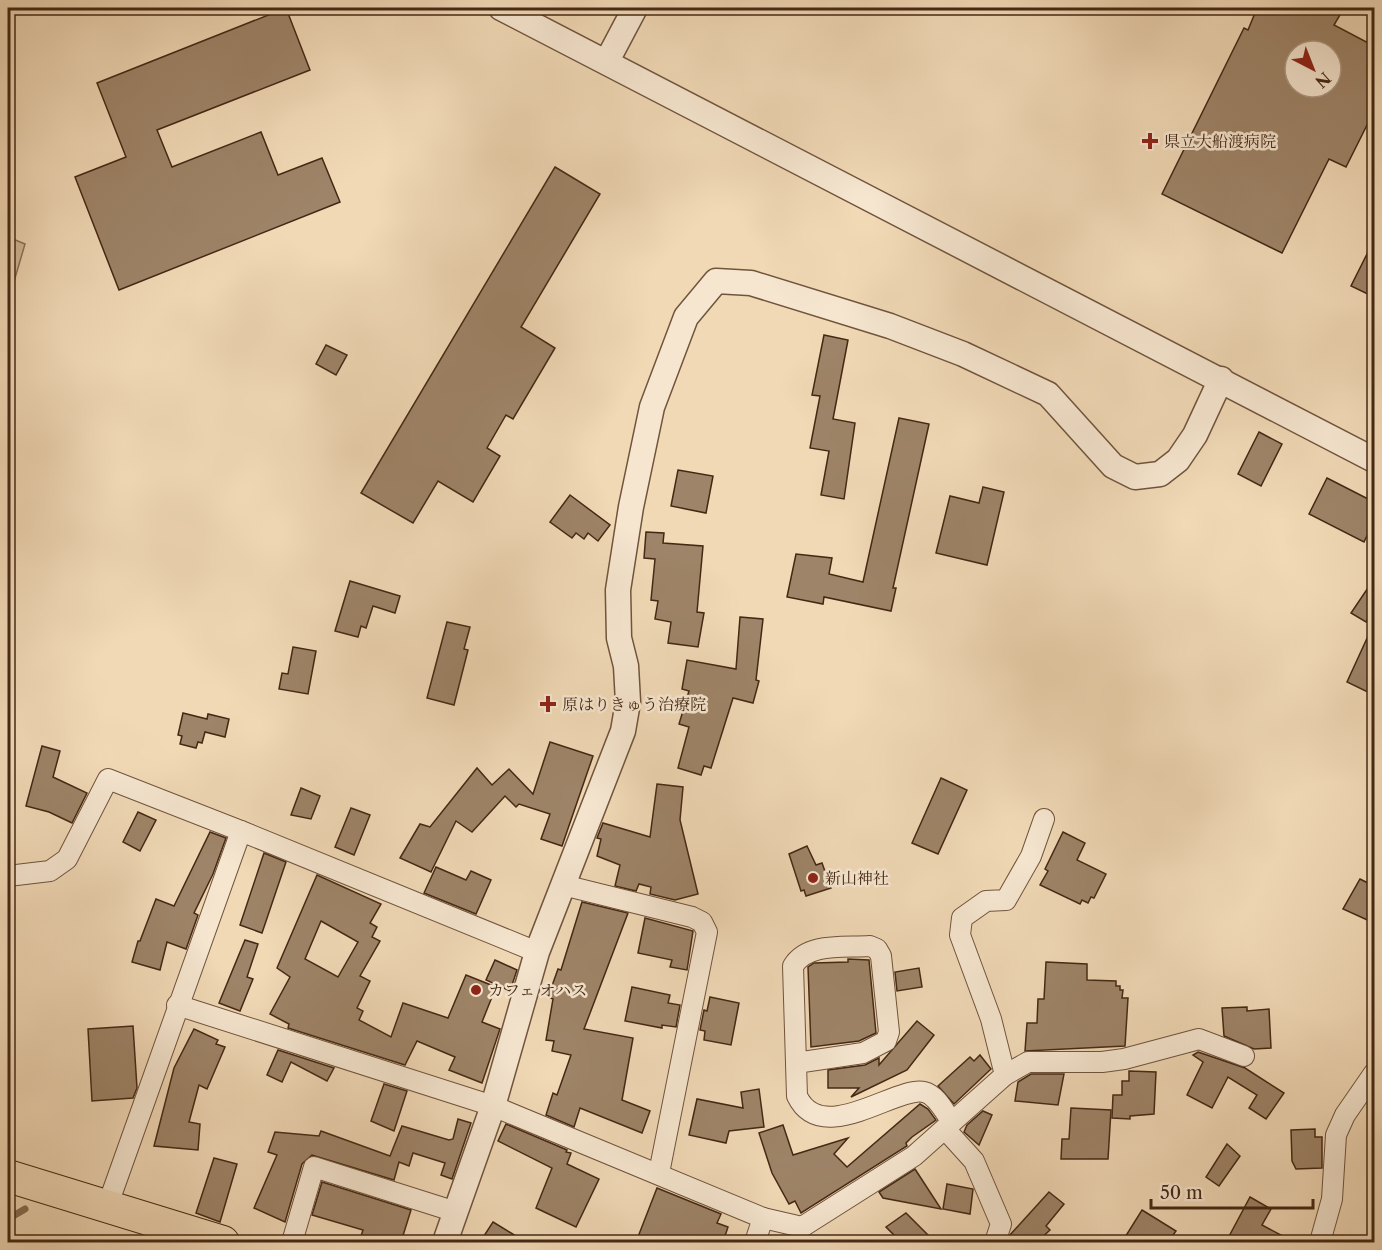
<svg xmlns="http://www.w3.org/2000/svg" width="1382" height="1250" viewBox="0 0 1382 1250" font-family="'Libre Caslon Text','Noto Serif JP',serif">
<rect width="100%" height="100%" fill="#f1d9b6"/>
<filter id="stains"><feTurbulence type="fractalNoise" baseFrequency=".00333" numOctaves="4"/><feColorMatrix values="0 0 0 0 .2 0 0 0 0 .09 0 0 0 0 .02 0 0 0 .5 -.17"/></filter>
<radialGradient id="worn" r=".72"><stop offset=".6" stop-color="#630" stop-opacity="0"/><stop offset="1" stop-color="#630" stop-opacity=".3"/></radialGradient>
<path fill="#d4bb9a" stroke="#8c7257" stroke-width="1.5" d="M8,237l17,7 -17,58z"/>
<g fill="none" stroke-linecap="round" stroke-linejoin="round">
<path stroke="#896e54" stroke-width="7" d="M8,1219l17,-10"/>
</g>
<g fill="#9e8468" stroke="#452814" stroke-width="1.5" fill-rule="evenodd">
<path d="M286,8l24,62 -153,60 15,37 89,-35 17,43 44,-17 18,44 -221,88 -44,-113 51,-20 -29,-74z"/>
<path d="M1257,8h87l-10,17 40,21v65l-28,56 -17,-8 -47,94 -120,-59 82,-166 4,2zM1295,51h36v36h-36z"/>
<path d="M555,167l45,27 -79,133 34,21 -42,71 -7,-4 -19,33 13,8 -27,46 -35,-21 -25,42 -52,-30z"/>
<path d="M1374,240v57l-23,-11z"/>
<path d="M824,335l24,5 -15,79 22,4 -11,76 -23,-4 8,-44 -19,-3 10,-52 -8,-1z"/>
<path d="M326,345l21,10 -11,20 -20,-11z"/>
<path d="M899,418l30,6 -36,164h3l-5,23 -67,-14 -1,7 -36,-7 9,-43 36,4 -3,16 34,8z"/>
<path d="M1259,432l23,12 -21,42 -23,-12z"/>
<path d="M678,470l35,6 -7,37 -35,-7z"/>
<path d="M1327,478l47,24v19l-10,21 -55,-28z"/>
<path d="M983,487l21,5 -17,73 -51,-12 14,-57 29,7z"/>
<path d="M570,495l40,30 -12,16 -10,-8 -4,6 -8,-6 -4,5 -22,-16z"/>
<path d="M646,532l18,1 -1,10 40,3 -6,66 7,1 -6,34 -30,-4 3,-21 -16,-3 3,-18 -7,-1 4,-41 -11,-1z"/>
<path d="M1374,579v30l-8,13 -15,-9z"/>
<path d="M350,581l50,15 -5,17 -22,-7 -7,22 -5,-2 -3,11 -23,-6z"/>
<path d="M740,617l23,2 -7,61 3,1 -6,22 -20,-5 -22,70 -7,-2 -3,9 -23,-7 11,-41 -10,-3 10,-33 -7,-2 5,-29 49,9z"/>
<path d="M447,622l23,5 -6,22 4,1 -14,55 -27,-7z"/>
<path d="M1374,623v72l-27,-13z"/>
<path d="M293,647l23,4 -8,43 -29,-5 3,-16 6,1z"/>
<path d="M183,713l24,6 1,-5 21,5 -4,18 -20,-5 -3,11 -4,-1 -2,6 -16,-4 2,-8 -4,-1z"/>
<path d="M550,742l43,14 -31,90 -21,-7 9,-25 -31,-10 -3,3 -11,-11 -33,36 -16,-11 -25,51 -31,-14 20,-34 10,3 47,-59 15,17 17,-16 24,25z"/>
<path d="M42,746l18,5 -7,26 34,16 -15,30 -23,-11 -23,-6z"/>
<path d="M941,778l26,12 -29,64 -26,-11z"/>
<path d="M657,784l26,3 -3,33 18,74 -23,6 -25,-6 1,-7 -12,-3 -3,7 -21,-5 5,-21 -23,-9 4,-17 -4,-1 6,-15 47,14z"/>
<path d="M301,788l19,8 -9,23 -20,-4z"/>
<path d="M351,808l19,7 -16,40 -19,-8z"/>
<path d="M138,812l18,8 -16,31 -17,-9z"/>
<path d="M210,832l16,6 -13,36 -19,39 4,2 -12,34 -19,-7 -7,28 -28,-8 6,-21h2l16,-42 18,7z"/>
<path d="M1063,832l22,11 -8,17 29,14 -12,24 -3,-1 -3,6 -6,-3 -2,4 -40,-19 8,-14 -3,-2z"/>
<path d="M807,846l9,19 6,-2 9,25 -25,8 -2,-6 -3,1 -12,-37z"/>
<path d="M264,853l22,9 -24,71 -22,-8z"/>
<path d="M436,867l30,13 5,-9 20,9 -15,34 -52,-21z"/>
<path d="M317,875l64,29 -11,19 7,4 -5,10 8,4 -20,35 10,5 -13,27 6,3 -4,9 32,17 12,-34 45,15 18,-43 30,12 -14,35 18,7 -18,54 -33,-13 6,-13 -38,-16 -12,24 -117,-37 1,-4 -19,-10 20,-37 -13,-9zM321,921l37,21 -20,35 -33,-18z"/>
<path d="M1360,879l14,7v37l-31,-14z"/>
<path d="M582,902l46,11 -44,116 49,9 -11,62 28,11 -8,22 -62,-25 -6,19 -28,-12 7,-22 4,2 14,-40 -19,-4 2,-10 -8,-1 7,-41 -5,-2 10,-28 3,1z"/>
<path d="M645,918l48,13 -6,39 -17,-3 2,-7 -34,-7z"/>
<path d="M245,940l13,4 -11,33 6,2 -13,32 -21,-8z"/>
<path d="M848,959l21,1 7,73 -17,8 -48,6 -3,-80 6,-4 34,-1z"/>
<path d="M495,960l22,10 -7,21 -24,-11z"/>
<path d="M1046,962l41,2v16l29,1v5h4v4h3l-1,8h6l-3,48 -100,5 2,-28h10l1,-24h6z"/>
<path d="M919,968l3,19 -25,4 -2,-19z"/>
<path d="M632,987l38,8 -2,8 12,2 -4,22 -14,-2v3l-37,-7z"/>
<path d="M710,997l29,6 -8,42 -27,-5 1,-9 -5,-1 4,-20 3,1z"/>
<path d="M1247,1007v4l22,-2 2,39 -17,1 -30,-13 -2,-28z"/>
<path d="M917,1021l17,14 -27,35 -56,27 8,-9h-31v-18l37,-5 14,-7v7z"/>
<path d="M133,1026l4,62 -4,10 -41,3 -4,-72z"/>
<path d="M194,1029l24,11 -2,4 9,3 -18,42 -8,-4 -10,37 11,2 -2,26 -44,-4 20,-78z"/>
<path d="M278,1050l56,18 -7,13 -36,-19 -9,20 -15,-7z"/>
<path d="M1198,1052l47,16 39,25 -18,26 -17,-11 8,-13 -29,-18 -16,31 -25,-13 16,-33 -10,-7z"/>
<path d="M980,1055l11,14 -37,35 -16,-18 32,-29 4,4z"/>
<path d="M1129,1071l27,1 -2,42 -24,2v3l-18,-1 1,-23h9v-14h7z"/>
<path d="M1031,1074h33l-6,31 -43,-4 3,-19z"/>
<path d="M384,1084l23,7 -13,40 -23,-10z"/>
<path d="M759,1089l5,38 -35,4 -3,12 -37,-8 8,-36 46,9 -2,-16z"/>
<path d="M920,1104l8,5 8,11 -24,17 -6,6 1,3 -106,67 -6,-12 -6,3 -17,-31 -13,-40 24,-8 10,30 55,-17 -14,16 13,13z"/>
<path d="M1071,1108l40,2 -3,49h-47l1,-20h7z"/>
<path d="M983,1111l9,4 -13,30 -15,-13 3,-7z"/>
<path d="M458,1119l13,4 -19,56 -11,-4 4,-12 -32,-10 -4,13 -10,-4 -5,18 -82,-25 -10,9 -17,58 -31,-14 23,-53 -9,-3 7,-20 44,4 2,-5 69,25 12,-30 47,14 4,-1z"/>
<path d="M506,1124l61,26 -1,2 5,1 -4,11 32,15 -23,48 -40,-19 16,-40 -54,-27z"/>
<path d="M1315,1129v8h7v31l-26,1 -4,-8 -1,-31z"/>
<path d="M1227,1144l13,12 -21,30 -13,-9z"/>
<path d="M214,1158l23,6 -17,58 -24,-9z"/>
<path d="M915,1169l26,40 -58,-11 -4,-6z"/>
<path d="M322,1182l89,28 -10,32h-42l4,-12 -51,-15z"/>
<path d="M947,1184l26,5 -3,25 -27,-5z"/>
<path d="M657,1188l64,26 -4,9 11,4 -5,15h-32l-17,-6 -2,6h-36z"/>
<path d="M1049,1192l15,12 -18,22 4,4 -13,12h-30l2,-6z"/>
<path d="M1250,1197l21,12 -9,16 32,17h-68z"/>
<path d="M1142,1210l34,21 -8,11h-46z"/>
<path d="M906,1213l29,29h-34l-15,-15z"/>
<path d="M493,1222l33,20h-46z"/>
</g>
<g fill="none" stroke-linecap="round" stroke-linejoin="round">
<defs>
<g id="minor">
<path d="M8,876l42,-5 17,-12 41,-80 133,52"/>
<path d="M563,885l129,32 10,5 5,10 -48,241"/>
<path d="M177,1005l316,101 270,112 -8,24"/>
<path d="M796,1063l67,-10 23,-12 3,-9 -8,-76 -4,-7 -7,-3c-26,2 -62,-4 -77,20l4,130c25,52 100,-11 127,-4 13,3 21,21 28,30"/>
<path d="M1005,1075l23,-13h74l22,-3 75,-20 45,17"/>
<path d="M945,1129l29,32 27,63 -6,18"/>
<path d="M107,1207l134,-376 296,121"/>
<path d="M763,1218l39,9 112,-71 91,-81 -14,-56 -31,-84 2,-17 24,-17 20,-1 25,-44 13,-37"/>
<path d="M292,1242l22,-75 142,45"/>
<path d="M1320,1242l12,-43 4,-64 9,-20 29,-42"/>
</g>
<g id="tertiary">
<path d="M501,8l873,452"/>
<path d="M607,61l28,-53"/>
<path d="M445,1242l48,-136 44,-154 86,-221 5,-29 -2,-36 -7,-28 -1,-48 13,-83 21,-100 34,-90 30,-36 35,2 139,43 73,28 85,40 65,72 22,11 25,-3 18,-14 17,-25 26,-56"/>
</g>
<path id="trunk" d="M8,1176l215,66"/>
</defs>
<use href="#minor" stroke="#70543c" stroke-width="22"/>
<use href="#tertiary" stroke="#70543c" stroke-width="27"/>
<use href="#trunk" stroke="#452814" stroke-width="34"/>
<use href="#minor" stroke="#f6e6d0" stroke-width="20"/>
<use href="#tertiary" stroke="#f6e6d0" stroke-width="24"/>
<use href="#trunk" stroke="#f1d9b6" stroke-width="32"/>
</g>
<g fill="#8f2418" stroke="#f6e6d0" stroke-width="2">
<path d="M1147 132h6v6h6v6h-6v6h-6v-6h-6v-6h6z"/>
<path d="M545 695h6v6h6v6h-6v6h-6v-6h-6v-6h6z"/>
<circle cx="813" cy="878" r="6"/>
<circle cx="476" cy="990" r="6"/>
</g>
<g text-anchor="middle" dominant-baseline="central" stroke-width="5" stroke-linejoin="round" paint-order="stroke">
<g font-size="16" fill="#452814" stroke="#f6e6d0" text-anchor="start">
<text x="1164" y="141">県立大船渡病院</text>
<text x="562" y="704">原はりきゅう治療院</text>
<text x="825" y="878">新山神社</text>
<text x="488" y="990">カフェ オハス</text>
</g>
</g>
<rect width="1382" height="1250" fill="none" stroke="#f1d9b6" stroke-width="30"/>
<rect x="9" y="9" width="1364" height="1232" fill="none" stroke="#452814" stroke-width="3"/>
<rect x="15" y="15" width="1352" height="1220" fill="none" stroke="#452814" stroke-width="1.5"/>
<g transform="translate(1313 69) rotate(138)"><circle r="28" fill="#f6e6d0" stroke="#af9a85" stroke-width="1.5"/>
<path d="M0-4.5L10 22L0 15L-10 22Z" fill="#8f2418"/>
<text y="-9" font-size="16" font-weight="bold" text-anchor="middle" fill="#452814">N</text>
</g>
<path d="M1151 1199v9h162v-9" fill="none" stroke="#452814" stroke-width="3"/>
<text x="1160" y="1199" font-size="18" fill="#452814" stroke="#f6e6d0" stroke-width="4.5" paint-order="stroke">50 m</text>
<rect width="100%" height="100%" filter="url(#stains)"/>
<rect width="100%" height="100%" fill="url(#worn)"/>
</svg>
